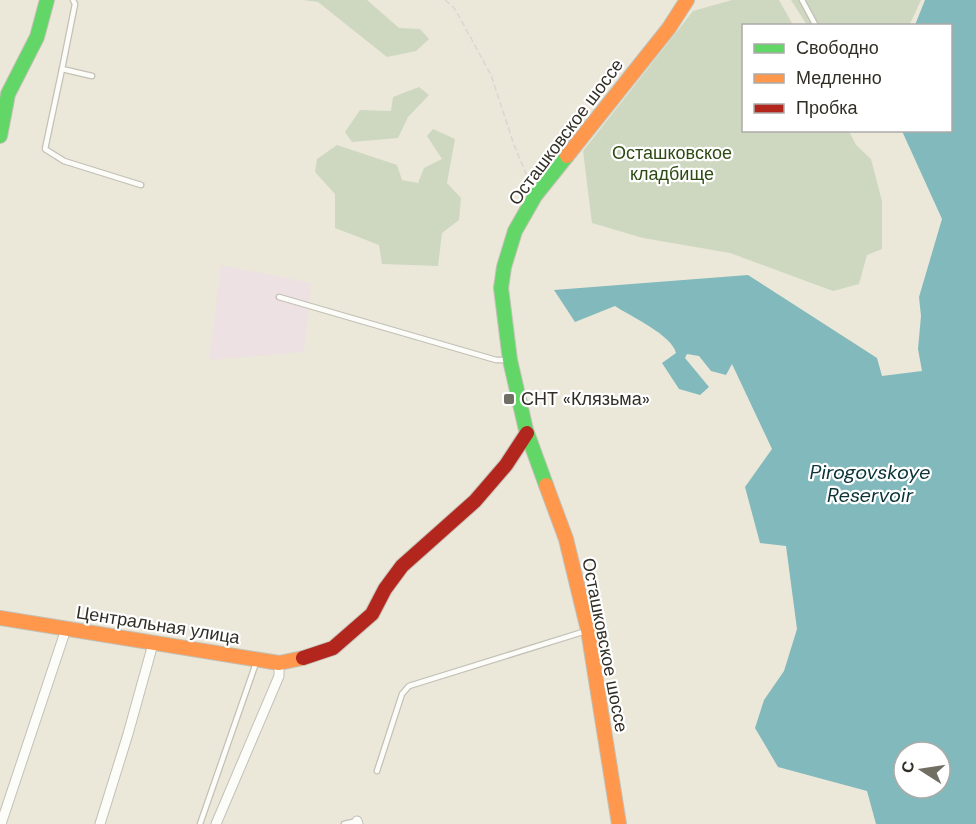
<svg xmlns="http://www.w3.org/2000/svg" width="976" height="824" viewBox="0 0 976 824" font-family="'DM Sans',sans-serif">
<rect width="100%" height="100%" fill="#ebe8da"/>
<path fill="#ede1e3" d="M221,265l90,18 -7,69 -95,8z"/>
<g fill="#ced8c0">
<path d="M303,0h64l32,28 21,1 9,10 -13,12 -29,6 -69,-55z"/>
<path d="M732,0h47l14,25 -49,1v104l105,1 7,14 15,14 11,42v48l-15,6 -8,29 -26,7 -103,-38 -87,-15 -51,-15 -9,-72 110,-140z"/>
<path d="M791,0h130l-12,26 -102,-1z"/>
<path d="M419,87l10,8 -21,22 -10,21 -46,4 -7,-10 15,-22 31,1 2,-14z"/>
<path d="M433,129l22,10 -8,44 14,15 -2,22 -17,13 -4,33 -56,-2 -3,-19 -44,-17v-34l-20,-22 2,-13 20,-14 60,20 5,15 16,3 6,-15 18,-9 -15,-23z"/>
</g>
<path fill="#82b9bc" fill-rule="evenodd" d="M925,0h51v824h-100l-9,-33 -89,-24 -23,-39 9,-28 20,-29 13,-42 -11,-83 -26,-3 -15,-56 27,-38 -40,-85 -6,11 -15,-4 -12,-15 -12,-2 -2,4 24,29 -9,8 -21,-6 -17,-26 14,-10c-4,-18 -46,-37 -61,-47l-40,16 -21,-32 194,-15 129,83 5,18 40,-5 -4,-22 3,-33 -2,-19 23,-78 -40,-88 48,-1v-104l-35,-1zM904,752h36v36h-36z"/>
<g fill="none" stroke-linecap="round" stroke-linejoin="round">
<defs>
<g id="lane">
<path d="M73,0l2,4 -13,65 30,7"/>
<path d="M802,0l14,26"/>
<path d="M62,69l-17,80 19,12 77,24"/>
<path d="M279,297l217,63h11"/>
<path d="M377,771l25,-77 7,-8 177,-55"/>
<path d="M200,824l56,-161"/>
<path d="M344,824l13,-3"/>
</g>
<g id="street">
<path d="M357,821l1,3"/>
<path d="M1,824l65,-195"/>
<path d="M100,824l28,-90 25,-90"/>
<path d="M216,824l63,-148v-13"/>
</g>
<g id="fast">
<path d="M0,136l8,-42 29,-57 10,-37"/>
<path d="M546,485l-20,-55 -16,-70 -9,-72 3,-21 11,-36 20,-35 32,-40"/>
</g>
<g id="slow">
<path d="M567,156l102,-128 18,-28"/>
<path d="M546,485l20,54 22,91 31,194"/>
<path d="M0,618l279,45 24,-5"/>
</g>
<path id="jam" d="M303,658l30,-10 39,-34 13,-25 17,-23 73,-65 31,-36 21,-32"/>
</defs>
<use href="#lane" stroke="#c3c0b6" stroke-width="7"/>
<use href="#street" stroke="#c3c0b6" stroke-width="11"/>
<use href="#fast" stroke="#c3c0b6" stroke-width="16"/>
<use href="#slow" stroke="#c3c0b6" stroke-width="16"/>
<use href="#jam" stroke="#c3c0b6" stroke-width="16"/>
<path stroke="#d7d7d3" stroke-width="1.5" stroke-dasharray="6 3" stroke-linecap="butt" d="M445,0l10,9 36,66 23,70 16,38"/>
<use href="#lane" stroke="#fcfcf9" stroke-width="4.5"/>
<use href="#street" stroke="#fcfcf9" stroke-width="9"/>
<use href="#fast" stroke="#63d668" stroke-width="14"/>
<use href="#slow" stroke="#ff974d" stroke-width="14"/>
<use href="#jam" stroke="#b3261e" stroke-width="14"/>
</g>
<rect fill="#716f64" stroke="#fff" stroke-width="2" x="503" y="393" width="12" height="12" rx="3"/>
<g text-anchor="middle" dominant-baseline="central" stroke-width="4.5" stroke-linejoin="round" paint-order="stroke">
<g font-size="18" fill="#302e25" stroke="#fff">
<text transform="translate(566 132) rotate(-53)">Осташковское шоссе</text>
<text transform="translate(158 625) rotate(9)">Центральная улица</text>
<text transform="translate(605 645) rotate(79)">Осташковское шоссе</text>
</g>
<g font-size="18" fill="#2e4a13" stroke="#fff">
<text x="672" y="153">Осташковское<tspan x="672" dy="21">кладбище</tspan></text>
</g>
<g font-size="18" fill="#302e25" stroke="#fff" text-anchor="start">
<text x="521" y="399">СНТ «Клязьма»</text>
</g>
<g font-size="20" font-style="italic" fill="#0b3338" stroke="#fff">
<text x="870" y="472">Pirogovskoye<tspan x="870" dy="23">Reservoir</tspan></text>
</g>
</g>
<rect x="742" y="24" width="210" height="108" fill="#ffffff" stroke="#acaba8" stroke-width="1.5"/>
<rect x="754" y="44" width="30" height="9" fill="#63d668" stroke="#acaba8" stroke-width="1.5"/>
<text x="796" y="54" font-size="18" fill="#302e25">Свободно</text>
<rect x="754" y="74" width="30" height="9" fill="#ff974d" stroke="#acaba8" stroke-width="1.5"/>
<text x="796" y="84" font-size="18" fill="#302e25">Медленно</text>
<rect x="754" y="104" width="30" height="9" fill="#b3261e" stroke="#acaba8" stroke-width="1.5"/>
<text x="796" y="114" font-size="18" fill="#302e25">Пробка</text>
<g transform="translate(922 770) rotate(282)"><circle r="28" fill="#ffffff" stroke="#acaba8" stroke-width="1.5"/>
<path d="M0-4.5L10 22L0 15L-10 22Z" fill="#716f64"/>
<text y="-9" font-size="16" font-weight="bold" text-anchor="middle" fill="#302e25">С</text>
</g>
</svg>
